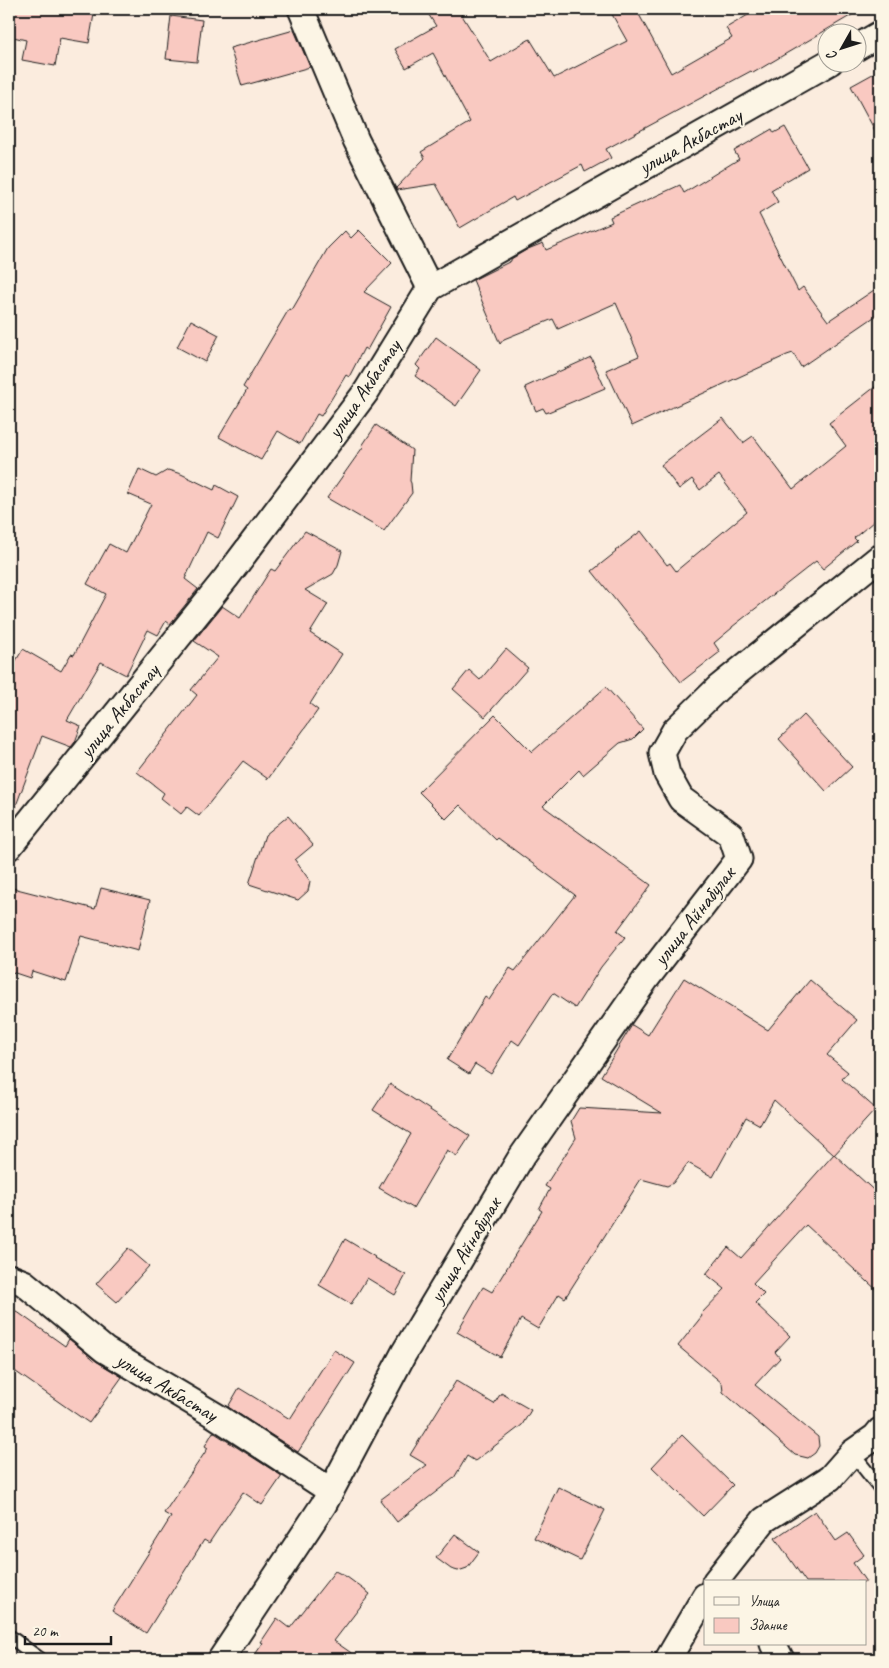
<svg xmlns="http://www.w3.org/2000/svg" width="889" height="1668" viewBox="0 0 889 1668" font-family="Caveat,sans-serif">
<rect width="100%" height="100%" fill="#fbecde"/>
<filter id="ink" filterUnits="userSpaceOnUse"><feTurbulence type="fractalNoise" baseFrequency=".02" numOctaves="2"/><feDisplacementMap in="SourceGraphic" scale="10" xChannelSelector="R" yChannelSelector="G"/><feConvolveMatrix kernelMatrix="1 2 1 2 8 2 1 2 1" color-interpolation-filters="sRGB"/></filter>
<g filter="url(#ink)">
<g fill="#f9c9c1" stroke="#1c1c1c">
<path d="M9,9h54l31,5 -5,29 -29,-5 -5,28 -33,-6 4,-20 -17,-4z"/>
<path d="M425,9h33l33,53 39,-23 24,39 73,-37 -18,-32h27l35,64 61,-35 -6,-10 32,-19h104l-109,64 -2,-2 -145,78 5,9 -26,14 -3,-7 -67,36 -2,-4 -53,31 -24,-44 -39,6 -1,-2 29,-30 -4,-6 49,-30 -37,-69 -27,15 -11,-19 41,-23z"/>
<path d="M171,16l31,4 -5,42 -31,-3z"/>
<path d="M294,30l16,37 -68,19 -12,-38z"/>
<path d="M880,70v70l-29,-54z"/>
<path d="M785,127l23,41 -37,22 7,12 -19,12 39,77 5,-4 25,34 52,-35v27l-79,54 -8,-14 -6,2 -155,71 -26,-56 33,-14 -23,-53 -58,26 -5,-10 -49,20 -4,5 -27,-64 38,-19v-2l17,-10 15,-6 3,7 66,-28 -2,-5 70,-32 4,8 55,-34 -5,-8 38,-22 2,4z"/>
<path d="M359,230l33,33 -28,29 27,15 -24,43 -3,-2 -15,29 -3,-2 -25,41 -4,-2 -17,30 -22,-13 -17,29 -42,-23 28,-47 -4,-3 46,-78 3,1 36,-62 17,-17 6,7z"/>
<path d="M191,320l28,15 -14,27 -28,-15z"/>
<path d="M436,337l45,33 -25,36 -41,-30 5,-7 -4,-4z"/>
<path d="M591,357l14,31 -59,25 -3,-5 -7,3 -11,-24z"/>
<path d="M880,383v133l-26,22 3,3 -34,28 -7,-8 -84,66v1l-18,15 6,9 -39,30 -89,-111 24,-19 -1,-1 26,-20 26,34 3,-2 6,8 71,-59 -28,-37 -19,15 -8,-11 -13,10 -18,-24 62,-47 20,25 10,-7 40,53 53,-43 -17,-23z"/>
<path d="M376,425l36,25 -2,31 1,2 1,10 -28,38 -57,-33 36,-51 -1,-1z"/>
<path d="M139,469l17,8 12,-7 13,4 33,16 2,-5 22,12 -20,41 -11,-6 -22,47 13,10 -28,35 -4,-3 -8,14 -10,-5 -22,45 -25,-13 -34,58 14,6 -6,16 -4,5 -29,-11 -31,83h-2v-147l14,-23 38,22 10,-17 3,1 32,-61 -19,-10 22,-40 17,9 25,-49 -23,-10z"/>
<path d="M305,531l37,20 -4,14 -5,9 -28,16 23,14 -18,29 32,21 -32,50 8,6 -50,69 -25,-18 -44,55 -12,-9 -6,7 -20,-16 3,-5 -27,-21 60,-77 -6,-5 27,-33 -24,-16 28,-35 18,12 31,-49 4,2z"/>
<path d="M506,649l22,19 -43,49 -32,-28 16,-19 11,10z"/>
<path d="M606,687l37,42 -10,10 -13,4 -37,32 -4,-5 -36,36 108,79 -34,46 8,6 -24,30 -26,41 -22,-15 -34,52 -7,-5 -21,34 -16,-10 -6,10 -22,-14 38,-63 4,3 21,-32 5,3 60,-76 -77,-57 -2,2 -36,-35 -14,14 -27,-27 76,-77 37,37z"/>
<path d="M804,715l48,52 -26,24 -47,-52z"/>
<path d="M288,816l25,29 -18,15 15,21 -2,10 -10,9 -49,-16 16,-49z"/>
<path d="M9,887l86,22 6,-21 49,12 -12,51 -57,-15 -15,46 -34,-11 -2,7 -21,-7z"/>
<path d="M684,978l84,52 42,-50 47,40 -30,35 21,17 -6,7 34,30 -42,46 -60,-55 -14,25 -14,-8 -33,60 -25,-14 -15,20 -6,3 -26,-7 -76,119 -6,-4 -21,35 -17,-10 -21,38 -43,-25 26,-45 9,5 50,-81 -3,-2 11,-20 -5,-3 31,-48 -5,-17 8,-13 83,5 -61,-37 31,-51 16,10z"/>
<path d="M390,1084l80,52 -13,20 -10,-6 -34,58 -34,-20 32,-54 -38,-24z"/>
<path d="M834,1154l46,42v97l-74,-68 -53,58 11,11 -9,9 35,33 -15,16 5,6 -25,27 63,52 1,9 -4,7 -7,5 -13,-3 -72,-63 -1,-9 -44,-37 24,-30 -1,-2 24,-25 -19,-15 22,-27 13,11z"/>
<path d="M345,1239l30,18 -1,1 32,17 -11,20 -28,-17 -16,26 -32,-19z"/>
<path d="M128,1248l21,18 -32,36 -21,-18z"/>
<path d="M9,1306l56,40 4,-7 27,22 26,16 -33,46 -80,-56z"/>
<path d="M334,1350l21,13 -57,89 -70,-45 11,-19 51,31z"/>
<path d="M456,1381l38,23 7,-11 30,17 -9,15 -47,36 -8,-5 -13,22 -57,44 -17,-22 47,-35 -17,-10z"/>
<path d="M213,1432l69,44 -20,29 -19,-13 -34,51 -5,-3 -58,93 -34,-22 59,-94 -7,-4 44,-65 -3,-2z"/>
<path d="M682,1435l51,50 -30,31 -51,-49z"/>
<path d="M558,1487l47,23 -25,50 -46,-22z"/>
<path d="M815,1511l21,30 12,-8 16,22 -11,8 13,19h-60l-31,-44z"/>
<path d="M455,1534l24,18 -12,16 -9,3 -7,-2 -15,-11z"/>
<path d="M335,1571l12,6 23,17 -36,47 26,18h-108l11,-16 -2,-1 16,-24 13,10z"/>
</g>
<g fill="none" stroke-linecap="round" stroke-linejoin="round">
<defs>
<g id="lane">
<path d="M852,1453l28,35"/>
<path d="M9,1636l31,23"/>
</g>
<g id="street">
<path d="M301,9l55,131 74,148"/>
<path d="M856,48l24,-14"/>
<path d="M9,847l217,-269 140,-186 64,-104 400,-226"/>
<path d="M9,1277l15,6 81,67 111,66 115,75"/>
<path d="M715,1582l49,-62 66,-42 22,-25 23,-16 5,-6"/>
<path d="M773,1644l8,15"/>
<path d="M221,1659l103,-155 80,-151 116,-194 126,-180 93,-120 -8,-24 -50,-36 -14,-25 -5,-21 13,-23 43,-42 162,-131"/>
<path d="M668,1659l37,-63"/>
</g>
</defs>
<use href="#lane" stroke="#1c1c1c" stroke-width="16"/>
<use href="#street" stroke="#1c1c1c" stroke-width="29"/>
<use href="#lane" stroke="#fcf5e5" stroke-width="12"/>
<use href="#street" stroke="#fcf5e5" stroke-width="25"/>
</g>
</g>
<g text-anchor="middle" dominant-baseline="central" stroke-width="4" stroke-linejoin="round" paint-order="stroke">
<g font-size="21" fill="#1c1c1c" stroke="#fcf5e5">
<text transform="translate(690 141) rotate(-29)">улица Акбастау</text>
<text transform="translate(364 389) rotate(-56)">улица Акбастау</text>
<text transform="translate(119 711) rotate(-51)">улица Акбастау</text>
<text transform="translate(694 916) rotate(-52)">улица Айнабулак</text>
<text transform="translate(465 1250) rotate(-59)">улица Айнабулак</text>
<text transform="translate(167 1387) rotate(31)">улица Акбастау</text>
</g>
</g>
<rect width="889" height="1668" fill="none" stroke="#fcf5e5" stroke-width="30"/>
<rect x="15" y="15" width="859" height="1638" fill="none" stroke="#1c1c1c" stroke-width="2" filter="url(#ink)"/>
<rect x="704" y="1580" width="162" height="65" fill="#fcf5e5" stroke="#a29e95"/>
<rect x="714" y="1597" width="25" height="8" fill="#fcf5e5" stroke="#a29e95"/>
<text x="749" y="1606" font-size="15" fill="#1c1c1c">Улица</text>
<rect x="714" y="1618" width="25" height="15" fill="#f9c9c1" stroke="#a29e95"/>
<text x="749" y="1630" font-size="15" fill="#1c1c1c">Здание</text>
<g transform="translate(842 48) rotate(231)"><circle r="24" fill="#fcf5e5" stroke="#a29e95"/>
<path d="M0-4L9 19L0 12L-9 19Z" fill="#1c1c1c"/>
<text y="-8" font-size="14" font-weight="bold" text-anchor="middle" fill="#1c1c1c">С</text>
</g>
<path d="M25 1636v8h86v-8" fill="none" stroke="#1c1c1c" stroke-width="2.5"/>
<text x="32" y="1636" font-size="15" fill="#1c1c1c" stroke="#fcf5e5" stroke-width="4" paint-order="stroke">20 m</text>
</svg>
